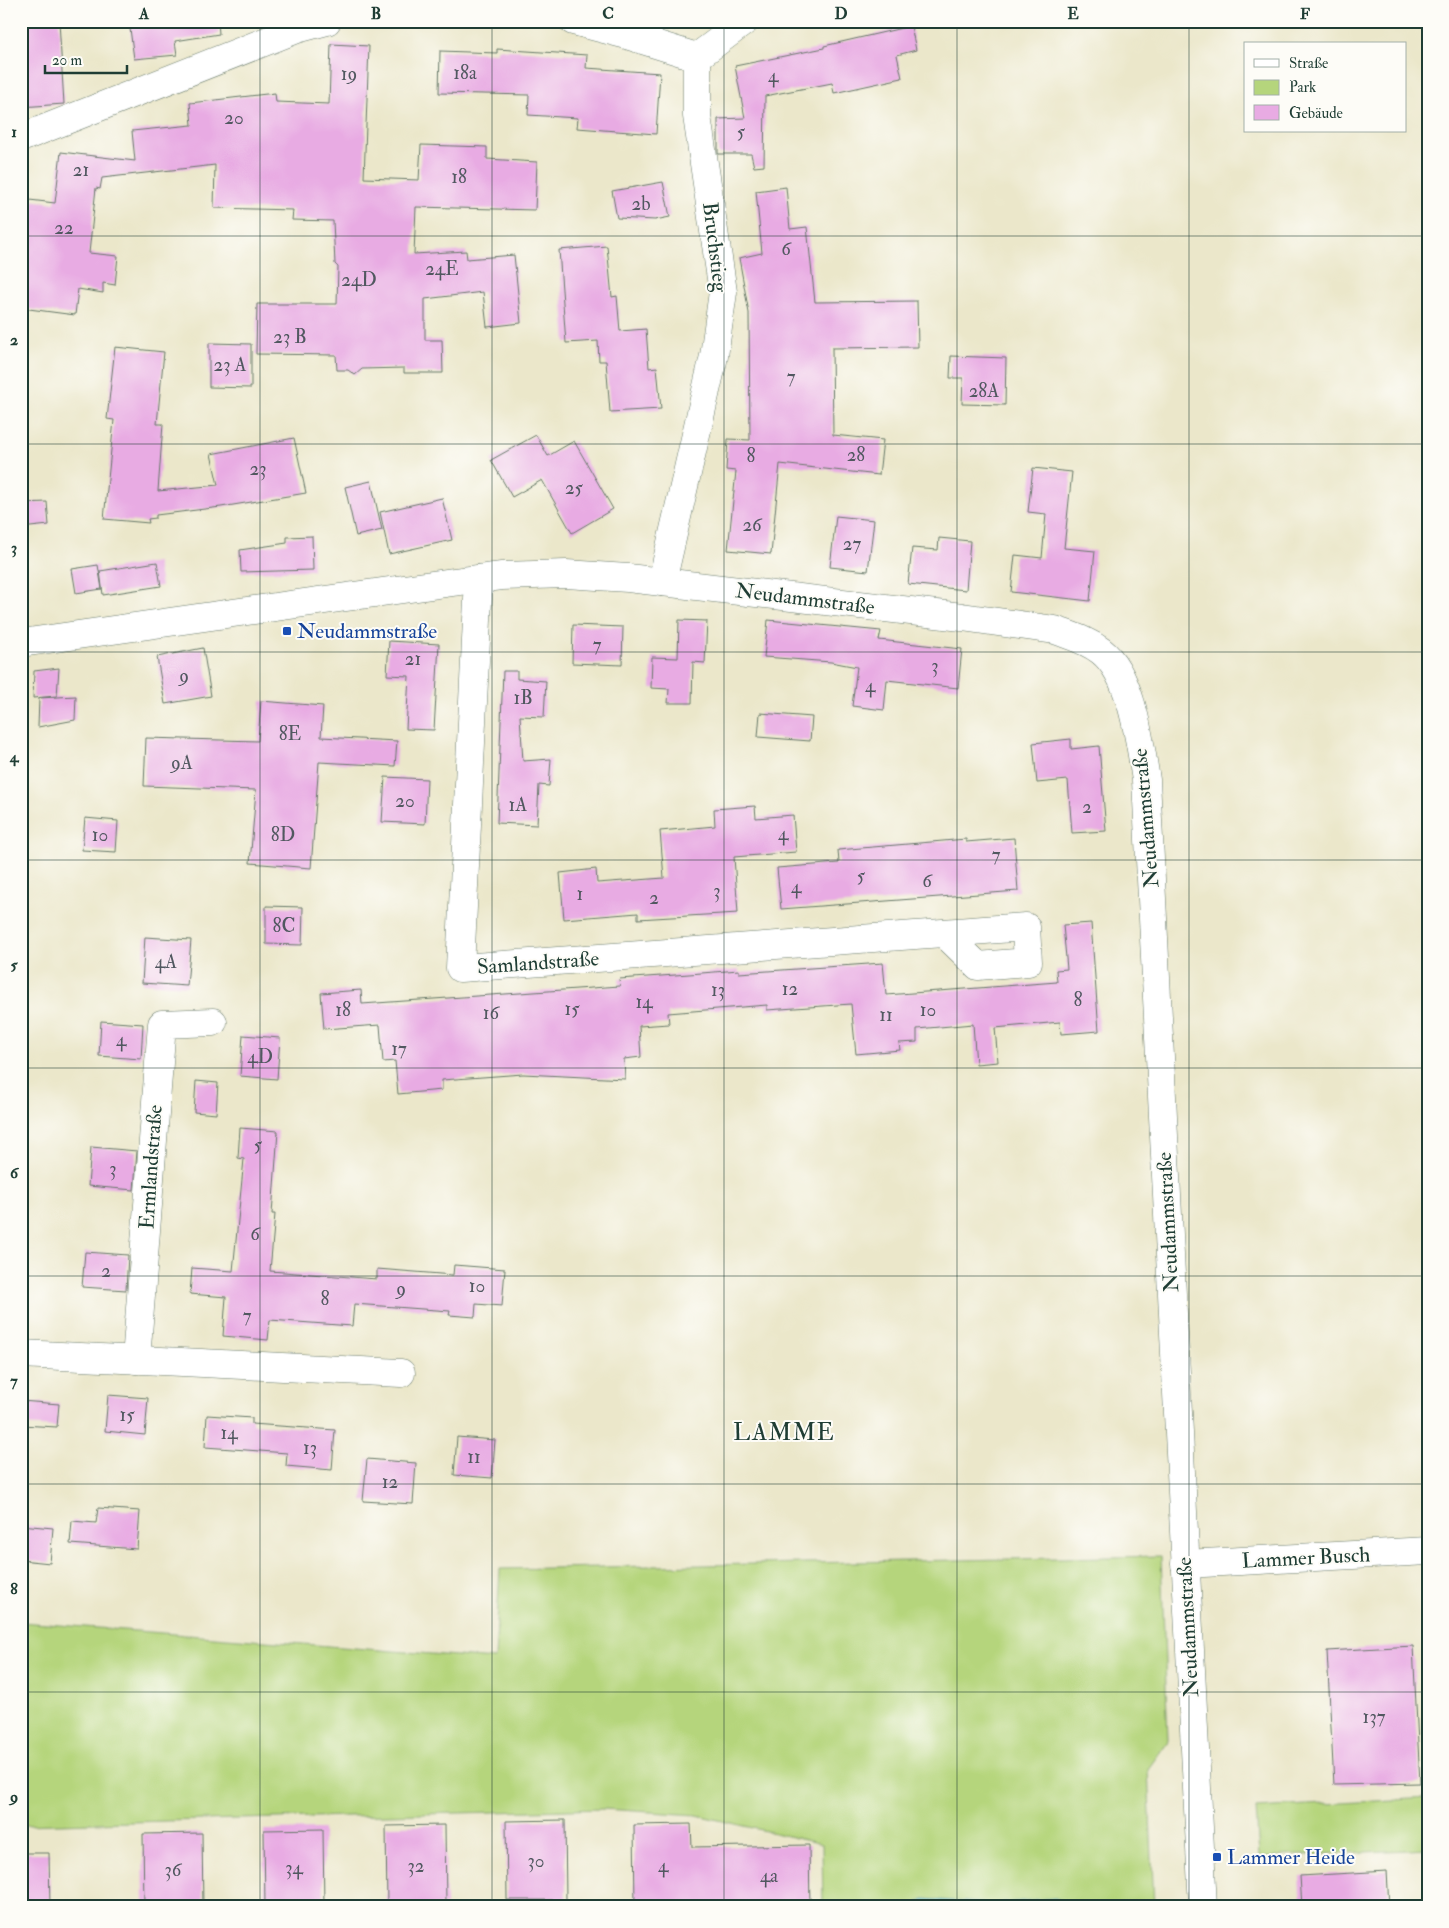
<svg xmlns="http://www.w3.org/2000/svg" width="1449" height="1928" viewBox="0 0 1449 1928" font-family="'IM FELL Double Pica',serif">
<rect width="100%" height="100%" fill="#fdfcf7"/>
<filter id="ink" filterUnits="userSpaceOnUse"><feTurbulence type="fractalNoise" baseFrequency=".02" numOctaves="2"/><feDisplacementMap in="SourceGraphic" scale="10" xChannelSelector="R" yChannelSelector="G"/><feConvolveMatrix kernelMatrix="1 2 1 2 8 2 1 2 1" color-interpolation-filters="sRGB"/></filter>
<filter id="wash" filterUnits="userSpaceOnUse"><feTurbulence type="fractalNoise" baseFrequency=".0096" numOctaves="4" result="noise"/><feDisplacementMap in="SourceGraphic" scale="20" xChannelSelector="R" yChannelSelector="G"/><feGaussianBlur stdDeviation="1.12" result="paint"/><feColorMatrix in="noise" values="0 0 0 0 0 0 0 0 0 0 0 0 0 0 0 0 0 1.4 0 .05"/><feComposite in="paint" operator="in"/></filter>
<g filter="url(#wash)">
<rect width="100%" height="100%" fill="#ebe7ca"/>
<g fill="#b5d57c" stroke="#6a8958">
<path d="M1161,1556l7,185 -20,28 6,138h-331l-1,-63 -125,-29 -93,-6 -583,16v-203l474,37 5,-90z"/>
<path d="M1428,1798v51l-169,8 -3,-49z"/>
</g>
<path fill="#57c2d2" stroke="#3b8083" d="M1055,1898l26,9h-171l14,-8 69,5z"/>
<g id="blocks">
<g fill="#e8abe3">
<path d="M21,21h38l5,83 -43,3z"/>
<path d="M129,21h89l1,13 -44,7 2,14 -43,4z"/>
<path d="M911,26l5,24 -19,5 5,23 -68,15 -2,-10 -67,13 -1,70 -10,1 -3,-13h-33v-35l27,-1 -10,-52 89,-18v-2z"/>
<path d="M331,44l38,2 -5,132 55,2 2,-35 66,2v12l50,3 -2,48 -119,-3 -2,47 52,-3 1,8 47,-4 7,68 -34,4 -4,-35 -58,7v41h17l1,33h-39v-5l-42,1 -7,6 -7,-5h-11l-1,-15 -80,-1 1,-50h80l1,-37 -3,-3 -2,-43 -41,-1 1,-10 -79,-2 1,-43 -113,13 -2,11 -4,-1 -7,65 29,3 -3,29 -12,-2v10l-25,-4 -3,26 -54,-7v-109l34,4 6,-51 74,9 -3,-30 60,-6 -2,-22 85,-10 1,9 53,2z"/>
<path d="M497,49l90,6 -1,13 74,5 -4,61 -79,-6 1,-10 -50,-3 1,-20 -90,-2 1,-42 57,2z"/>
<path d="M663,182l7,35 -15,3 -38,-2 -5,-27z"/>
<path d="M786,187l4,42 17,-2 8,75 102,-1 1,46 -86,1 1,87 50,5 -4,35 -99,-11 -9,90 -43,-4 8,-79 -10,-1 2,-31 22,1 -1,-127 -10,-55 23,-5 -6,-62z"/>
<path d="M607,246l5,51 5,-1 3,35 26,-2 3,39 8,-1 4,42 -51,3 -4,-51h-7l-1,-20 -32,2 -7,-93z"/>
<path d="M209,343l42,1v44l-42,-1z"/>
<path d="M115,347l49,5 -7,72h6l-5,67 60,-6 -7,-31 83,-16 12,55 -85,14 -65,8v3l-8,1 1,4 -45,-4 10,-99 -7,-1z"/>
<path d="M951,356l55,2 -1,47 -43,-1 1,-26h-13z"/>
<path d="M536,435l12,21 26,-15 39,68 -41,24 -30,-53 -30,17 -21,-37z"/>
<path d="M1033,468l39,4 -8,76 31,3 -5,50 -79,-9 4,-37 27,3 4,-44 -18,-2z"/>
<path d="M371,481l11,49 -26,6 -11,-49z"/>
<path d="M442,498l10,42 -63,14 -9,-42z"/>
<path d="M47,502l2,23 -28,3v-25z"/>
<path d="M836,516l38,4 -6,51 -38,-4z"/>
<path d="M312,536l1,34 -72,2 -1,-22 47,-7v-6z"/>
<path d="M939,538l31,3 -4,49 -58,-6 4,-36 26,2z"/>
<path d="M157,562l4,24 -58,9 -3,-24z"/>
<path d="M98,565l4,24 -26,4 -4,-24z"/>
<path d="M679,620l28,1 -2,42 -12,-1 -1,41h-24l1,-14 -18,-1 1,-31 26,1z"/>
<path d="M768,620l113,11 -2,9 83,9 -4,39 -71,-8 -3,30 -32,-4 5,-39 -26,-5 -67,-5z"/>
<path d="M573,625l50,2 -1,38 -50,-2z"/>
<path d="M389,641l50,3 -5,86 -28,-1 3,-53 -22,-1z"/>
<path d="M203,648l8,48 -46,8 -8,-47z"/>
<path d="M59,668l-2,28 -24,2 1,-27z"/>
<path d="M503,671h14v8l29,2 -2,36 -24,-1 3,45 28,-2 -2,27 -10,-1 -2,40 -40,-2z"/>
<path d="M76,696l-1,24 -37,7 1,-29z"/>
<path d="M261,701l62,5 -2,31 76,4 -2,25 -76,-4 -8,106 -61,-5 6,-73 -112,-4 2,-48 112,3z"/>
<path d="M760,713l52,4 -2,24 -52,-4z"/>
<path d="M1071,739v10l28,-3 7,85 -34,2 -4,-53 -31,3 -4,-40z"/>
<path d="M385,777l42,2 -2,45 -43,-2z"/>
<path d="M755,806l1,12 37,-3 3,37 -62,5 4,56 -100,6v-6l-74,6 -4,-46 36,-4 1,14 67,-5 -4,-47 55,-5 -1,-17z"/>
<path d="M85,818l33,3 -2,31 -34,-2z"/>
<path d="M1014,838l4,53 -237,18 -4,-41 62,-5 -1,-13 128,-11v3z"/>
<path d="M266,906l37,1 -1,38 -36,-1z"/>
<path d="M1091,923l8,108 -38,3 -1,-12 -65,6 3,34 -22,2 -3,-40 -56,5v13l-18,1 1,7 -44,4 -5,-50 -84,6v-5l-99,8 1,11 -30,2 2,31 -17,2 1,20 -102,-5 -81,6v10l-44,4 -3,-33 -12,1 -3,-37 -56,4 -3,-36 40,-3 1,14 258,-18 -1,-7 70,-5 50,-4v3l144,-10 3,32 171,-13 -1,-12 11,-1 -4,-44z"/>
<path d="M145,937l46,3 -4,46 -45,-3z"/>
<path d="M101,1021l42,3 -2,35 -42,-3z"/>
<path d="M243,1035l37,3 -3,41 -37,-3z"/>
<path d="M196,1081l22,2 -2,31 -22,-2z"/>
<path d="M240,1128l38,3 -6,83h3l-5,57 107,8v-10l76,6 1,-10 51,4 -3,37 -26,-2 -1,13 -26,-2 1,-4 -96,-7 -2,22 -82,-6 -2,20 -45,-4 3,-39 -36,-3 2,-26 41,3 11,-112 -6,-1z"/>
<path d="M91,1147l46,4 -3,39 -46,-4z"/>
<path d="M85,1252l43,3 -2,35 -44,-3z"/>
<path d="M108,1395l40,3 -3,37 -40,-4z"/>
<path d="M21,1401l38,3 -2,23 -36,-2z"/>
<path d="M207,1415l45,3v6l83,6 -3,40 -46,-4 1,-13 -82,-6z"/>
<path d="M457,1437l38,3 -3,38 -38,-3z"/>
<path d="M367,1459l49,4 -3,41 -50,-3z"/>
<path d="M98,1508l42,3 -3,38 -67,-5 2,-23 24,2z"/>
<path d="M21,1525l32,3 -3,35 -29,-3z"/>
<path d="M1413,1646l7,137 -86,2 -7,-134z"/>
<path d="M565,1820l1,80h-59l-1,-79z"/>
<path d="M691,1824l1,23 117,-2 1,62h-175l-1,-82z"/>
<path d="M445,1825l1,80 -59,1 -1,-80z"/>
<path d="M323,1829l1,78h-59l-1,-77z"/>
<path d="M202,1833l1,74h-59l-1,-73z"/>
<path d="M21,1853h28l1,54h-29z"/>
<path d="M1387,1871l2,36h-87l-2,-31z"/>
</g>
</g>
</g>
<g filter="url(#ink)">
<use href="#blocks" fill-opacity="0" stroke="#667868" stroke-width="1"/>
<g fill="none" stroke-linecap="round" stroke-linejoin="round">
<defs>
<g id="minor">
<path d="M573,21l50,13 74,23"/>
<path d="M697,57l48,-36"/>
<path d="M21,138l276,-109 30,-8"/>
<path d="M479,579l-19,389 566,-41 2,35 -50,4 -33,-32"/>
<path d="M662,582l52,-226 9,-64 -26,-176v-59"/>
<path d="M21,1354l380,19"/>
<path d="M136,1360l26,-336 51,-2"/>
<path d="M1185,1564l243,-13"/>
</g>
<path id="major" d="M21,643l432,-61 49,-6 64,-2 62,4 334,39 93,13c16,6 32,10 46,21 31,24 39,92 45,129l57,1127"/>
</defs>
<use href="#minor" stroke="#667868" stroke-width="29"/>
<use href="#major" stroke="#667868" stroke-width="29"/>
<use href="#minor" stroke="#fff" stroke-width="28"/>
<use href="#major" stroke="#fff" stroke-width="28"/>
</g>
</g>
<path fill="none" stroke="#1f3d34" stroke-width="1" stroke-opacity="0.55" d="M260,21v1886M492,21v1886M724,21v1886M957,21v1886M1189,21v1886M21,236h1407M21,444h1407M21,652h1407M21,860h1407M21,1068h1407M21,1276h1407M21,1484h1407M21,1692h1407"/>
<g fill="#1a4fb4" stroke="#fdfcf7" stroke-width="2">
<rect x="282" y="626" width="10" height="10" rx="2.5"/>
<rect x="1212" y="1852" width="10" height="10" rx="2.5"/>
</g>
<g text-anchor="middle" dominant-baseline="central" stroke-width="4" stroke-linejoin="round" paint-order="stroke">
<g font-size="19" fill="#515860">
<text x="465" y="73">18a</text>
<text x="349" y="74">19</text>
<text x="773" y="76">4</text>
<text x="234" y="118">20</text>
<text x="741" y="132">5</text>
<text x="81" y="170">21</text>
<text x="459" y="177">18</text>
<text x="641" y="204">2b</text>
<text x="64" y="228">22</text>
<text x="786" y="249">6</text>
<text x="442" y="269">24E</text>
<text x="359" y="280">24D</text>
<text x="290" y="337">23 B</text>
<text x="230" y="365">23 A</text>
<text x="791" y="377">7</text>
<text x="984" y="391">28A</text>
<text x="856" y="455">28</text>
<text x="751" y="456">8</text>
<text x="258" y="469">23</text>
<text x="574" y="488">25</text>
<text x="752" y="525">26</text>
<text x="852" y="544">27</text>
<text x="597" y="645">7</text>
<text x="413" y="659">21</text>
<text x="935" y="666">3</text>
<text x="184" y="676">9</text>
<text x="870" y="686">4</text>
<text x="523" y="698">1B</text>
<text x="290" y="734">8E</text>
<text x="182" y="763">9A</text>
<text x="405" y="801">20</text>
<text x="518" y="805">1A</text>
<text x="1087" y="807">2</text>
<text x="783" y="834">4</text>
<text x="100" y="835">10</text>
<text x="283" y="835">8D</text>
<text x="996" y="855">7</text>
<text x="861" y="876">5</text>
<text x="927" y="881">6</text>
<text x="796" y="887">4</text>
<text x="717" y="891">3</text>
<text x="580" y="894">1</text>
<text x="654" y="898">2</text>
<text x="284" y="926">8C</text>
<text x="166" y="962">4A</text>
<text x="790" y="989">12</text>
<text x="718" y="990">13</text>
<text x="1078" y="1000">8</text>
<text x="644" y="1002">14</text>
<text x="572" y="1009">15</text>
<text x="343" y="1010">18</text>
<text x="928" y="1010">10</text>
<text x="491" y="1013">16</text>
<text x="886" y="1015">11</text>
<text x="121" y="1040">4</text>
<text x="399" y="1049">17</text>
<text x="260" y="1057">4D</text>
<text x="258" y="1145">5</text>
<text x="113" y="1169">3</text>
<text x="255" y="1234">6</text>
<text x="106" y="1271">2</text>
<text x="477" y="1286">10</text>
<text x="401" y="1289">9</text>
<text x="325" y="1299">8</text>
<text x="247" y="1316">7</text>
<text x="127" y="1415">15</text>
<text x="229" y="1433">14</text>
<text x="310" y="1448">13</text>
<text x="474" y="1457">11</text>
<text x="390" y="1482">12</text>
<text x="1374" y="1717">137</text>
<text x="536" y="1861">30</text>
<text x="416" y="1866">32</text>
<text x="663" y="1866">4</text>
<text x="294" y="1868">34</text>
<text x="173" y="1870">36</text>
<text x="769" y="1876">4a</text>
</g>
<g font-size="21" fill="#1f3d34" stroke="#fdfcf7">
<text transform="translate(715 247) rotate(83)">Bruchstieg</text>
<text transform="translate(805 599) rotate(7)">Neudammstraße</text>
<text transform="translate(1146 818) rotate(-95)">Neudammstraße</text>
<text transform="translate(538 963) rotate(-4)">Samlandstraße</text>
<text transform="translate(151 1167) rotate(-86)">Ermlandstraße</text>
<text transform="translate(1168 1222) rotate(-93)">Neudammstraße</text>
<text transform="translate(1306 1558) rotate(-3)">Lammer Busch</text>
<text transform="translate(1188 1627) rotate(-93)">Neudammstraße</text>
</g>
<g font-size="21" fill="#164399" stroke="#fdfcf7" text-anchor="start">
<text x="297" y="631">Neudammstraße</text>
<text x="1227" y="1857">Lammer Heide</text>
</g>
<g font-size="24" letter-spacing="1" fill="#1f3d34" stroke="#fdfcf7">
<text x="784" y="1432">LAMME</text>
</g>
</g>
<rect width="1449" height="1928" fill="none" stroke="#fdfcf7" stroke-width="55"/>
<rect x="1244" y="42" width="162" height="90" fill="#fdfcf7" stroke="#a4b0a9"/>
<rect x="1254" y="59" width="25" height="8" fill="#ffffff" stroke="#a4b0a9"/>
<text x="1289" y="68" font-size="15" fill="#1f3d34">Straße</text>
<rect x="1254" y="80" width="25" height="15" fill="#b5d57c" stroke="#a4b0a9"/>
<text x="1289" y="92" font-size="15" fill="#1f3d34">Park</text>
<rect x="1254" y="105" width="25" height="15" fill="#e8abe3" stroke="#a4b0a9"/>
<text x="1289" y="118" font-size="15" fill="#1f3d34">Gebäude</text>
<path d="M45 65v8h82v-8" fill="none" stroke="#1f3d34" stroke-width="2.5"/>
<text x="52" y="65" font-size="15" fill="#1f3d34" stroke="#fdfcf7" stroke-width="4" paint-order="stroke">20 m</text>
<rect x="28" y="28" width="1394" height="1872" fill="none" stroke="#1f3d34" stroke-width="2"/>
<g font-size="16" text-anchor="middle" font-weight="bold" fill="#1f3d34">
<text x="144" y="19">A</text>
<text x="376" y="19">B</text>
<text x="608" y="19">C</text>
<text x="841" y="19">D</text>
<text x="1073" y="19">E</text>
<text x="1305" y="19">F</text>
<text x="14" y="137">1</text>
<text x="14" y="345">2</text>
<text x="14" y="553">3</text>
<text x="14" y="762">4</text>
<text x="14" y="970">5</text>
<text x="14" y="1178">6</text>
<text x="14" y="1386">7</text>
<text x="14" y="1594">8</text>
<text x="14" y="1802">9</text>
</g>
</svg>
